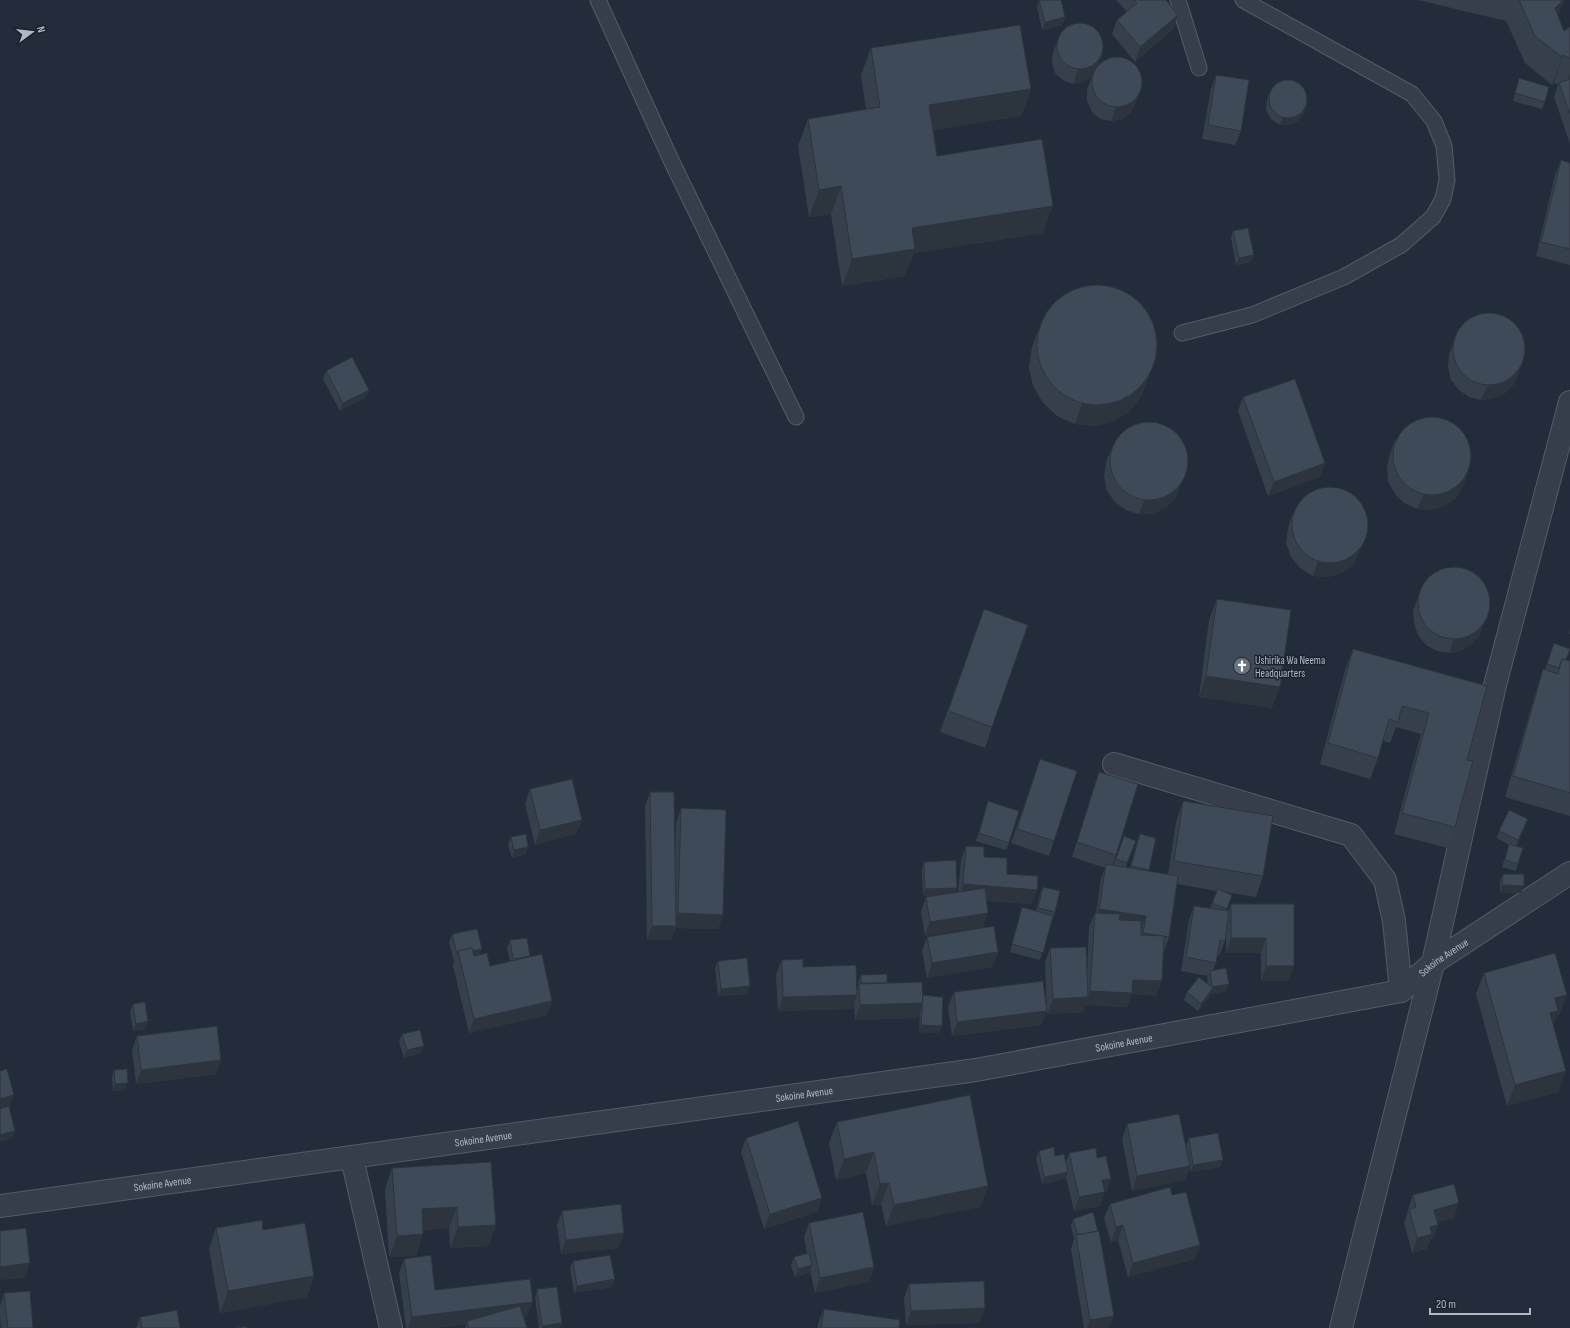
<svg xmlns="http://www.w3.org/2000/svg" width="1570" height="1328" viewBox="0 0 1570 1328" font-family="'Sofia Sans Condensed',sans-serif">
<rect width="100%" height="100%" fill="#232c3a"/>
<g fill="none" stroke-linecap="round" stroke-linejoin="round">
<defs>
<g id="service">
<path d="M598,0l73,160 125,257"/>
<path d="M1178,0l21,68"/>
<path d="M1182,333l70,-18 92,-38 57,-32 32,-28 10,-18 4,-19 -3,-34 -10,-25 -22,-27 -169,-94"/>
</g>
<g id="minor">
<path d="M1114,764l237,71 34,45 9,41 7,70"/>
<path d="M352,1158l39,170"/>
<path d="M1341,1328l92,-365 62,-278 75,-283"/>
</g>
<g id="tertiary">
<path id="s1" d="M0,1206l976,-136 425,-79 32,-28 137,-90"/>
</g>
</defs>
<use href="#service" stroke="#555c68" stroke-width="17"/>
<use href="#minor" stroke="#555c68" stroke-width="24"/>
<use href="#tertiary" stroke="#555c68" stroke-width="24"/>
<use href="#service" stroke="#373e4b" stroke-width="15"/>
<use href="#minor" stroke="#373e4b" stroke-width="22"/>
<use href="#tertiary" stroke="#373e4b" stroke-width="22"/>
</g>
<g fill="#36404d">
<path d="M1039,0l26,17 -3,8 -20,5 -5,-23z"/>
<path d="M1116,0h50l12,15 -5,14 -38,33 -23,-28 5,-14 10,-8z"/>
<path d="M1418,0h146l-6,15 6,16 6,-4v117l-16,-47 4,-12 -4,-2 -2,2 -27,-22 -19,-42z"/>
<path d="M1059,38l44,15 -5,12 38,37 -5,10 -8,7 -12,2 -11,-2 -8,-7 -5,-11v-11l5,-13 -9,5 -10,2 -10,-4 -8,-7 -3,-10 1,-11z"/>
<path d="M871,48l160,41 -10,27 -88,14 4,26 106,77 -129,20 -9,23 -63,10 -11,-72 -22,3 -11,-71 10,-27 58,-10 -5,-34z"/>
<path d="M1216,75l25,56 -6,14 -33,-6 9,-50z"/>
<path d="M1519,78l26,24 -3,7 -29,-8z"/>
<path d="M1269,93l38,12 -3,7 -6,9 -9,4h-9l-9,-6 -5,-9 1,-10z"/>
<path d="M1561,160l9,3v102l-34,-9 19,-81z"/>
<path d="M1233,231l18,31 -15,3 -5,-27z"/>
<path d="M1040,326l116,32 -15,39 -12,15 -17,10 -19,4 -18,-2 -18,-8 -14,-13 -10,-17 -4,-19 3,-20z"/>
<path d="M1454,341l70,17 -5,15 -5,11 -9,9 -11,5 -13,2 -12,-3 -10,-7 -8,-10 -3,-13 1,-12z"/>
<path d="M326,371l43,19 -3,7 -26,14 -17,-32z"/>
<path d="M1243,397l77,80 -52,19 -30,-85z"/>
<path d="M1395,440l73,32 -5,14 -7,12 -12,8 -13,4 -14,-1 -13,-6 -9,-9 -7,-13 -1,-14 3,-13z"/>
<path d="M1111,449l69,38 -5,12 -10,9 -13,6h-13l-13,-4 -11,-8 -8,-11 -3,-14 2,-14z"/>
<path d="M1293,513l73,23 -12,28 -12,9 -14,4 -15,-1 -13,-8 -9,-11 -5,-14 2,-15z"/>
<path d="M1423,584l57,51 -8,9 -11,7 -12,2 -12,-2 -11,-6 -8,-10 -4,-12 -1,-12z"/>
<path d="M1217,599l55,109 -73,-11 10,-77z"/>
<path d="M984,609l8,118 -7,21 -45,-16z"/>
<path d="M1570,626v8h-1z"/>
<path d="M1554,643l12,17 4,1v155l-65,-19 31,-106 7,-22 2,1z"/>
<path d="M1353,649l134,37 -20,74 -12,67 -7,21 -54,-14 27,-100 -25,-7 -6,16 -7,-2 -5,17 -8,21 -50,-15 25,-94z"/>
<path d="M1040,759l14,82 -5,15 -38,-13z"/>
<path d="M1099,772l17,83 -4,10h1l11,-29 12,5 -10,26 4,1 7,-27 3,-7 8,37 20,3 8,-52 7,-21 80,75 -7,21 -31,-5 7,3 -6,16h2l3,-7 63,62 -6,15h-27v-28h-35v-21l-1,9 -6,15 -2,-1 -1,8 -3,7 13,21 -15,3 -1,2 -12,15 -14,-11 3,-8 21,-8 -1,-6 1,-2 -27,-5 8,-51 5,-14 16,2 7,-17 -40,-7 -8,53 -5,14h-1l-7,45 -24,-2 -5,13 -42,-2 -2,7 -36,2 -2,-51 5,-15 37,22 2,-43 6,-14h1l5,-35 4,-10 -33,-11 22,-71z"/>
<path d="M530,789l52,31 -6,14 -41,11 -10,-41z"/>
<path d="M650,792l25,63 1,-32 5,-15 42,107 -5,14 -42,-1 -5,12h-24l-2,-134z"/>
<path d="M988,801l21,42 -3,7 -30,-9z"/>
<path d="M1525,827l-9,19 2,18 -2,7 -14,-4 7,-22 -12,-7 2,-7z"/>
<path d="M511,837l15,17 -14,4 -4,-13z"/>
<path d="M966,846l18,11 23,17 25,30 -45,-3 -4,26 -58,9 -4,-24 5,-15 9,-1h-12l-1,-27 2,-7 31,31 3,-1 3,-32z"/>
<path d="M1503,874l21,12 -3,7h-21v-12z"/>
<path d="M1043,887l12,25 -15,48 -30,-8 10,-38 2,-7 14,4 4,-17z"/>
<path d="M452,934l28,21 10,11 20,-5 -3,-13 3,-8 20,16 22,45 -5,14 -78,18 -16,-67 1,-5 -5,-19z"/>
<path d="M927,937l71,15 -6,15 -65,11 -5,-27z"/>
<path d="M782,960l21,7 54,23 1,-4v-4l3,-7 26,8 36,13 19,30 -3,7 -20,-1 1,-21 -2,7 -63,2 -1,-17 -2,6 -74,2 -2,-37z"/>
<path d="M718,961l29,33 -29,2 -3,-28z"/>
<path d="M1484,973l75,43 -3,1 -3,8 13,46 -8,21 -51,14 -31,-112z"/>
<path d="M954,992l87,33 -89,11 -4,-29z"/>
<path d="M133,1004l13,25 -13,2 -3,-19z"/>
<path d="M402,1034l19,19 -17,5 -5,-16z"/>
<path d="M137,1036l84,24 -5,14 -80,10 -4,-34z"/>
<path d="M114,1070l11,20 -12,1 -1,-14z"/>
<path d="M837,1122l151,64 -8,21 -94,19 -5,-22 -9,1 -6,-32 -30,7 -7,-37z"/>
<path d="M1127,1124l61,31 -2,-9 3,-8 34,22 -3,7 -30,5v-5l-5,13 -53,11 -10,-52z"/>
<path d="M746,1138l76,60 -5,14 -53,17 -23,-77z"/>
<path d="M1039,1151l16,5 11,6 3,-9 28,5 14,21 -5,14h-2l-4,13 -26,5 -8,-34 -1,2 -23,5 -6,-26z"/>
<path d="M392,1168l104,57 -8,21 -38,2 -1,-20 -26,2 -7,26 -27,1 -4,-68z"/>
<path d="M1172,1195l23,64 -67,18 -10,-37 -7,2 -7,-24 6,-14z"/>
<path d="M1413,1195l41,23 -17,4 1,3 -5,14 -3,1 -3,9 -15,4 -8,-30 4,-12v-1z"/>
<path d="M562,1211l57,37 -58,6 -4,-29z"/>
<path d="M1073,1219l25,12 11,97h-25l-13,-79 3,-10 -3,-13z"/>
<path d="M809,1223l65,44 -5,15 -54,11 -5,-22v1l-15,5 -4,-12 3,-8 13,-4 -3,-16z"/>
<path d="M216,1228l47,2 51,46 -7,21 -87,16 -11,-64z"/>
<path d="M404,1259l31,31 92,27h-3l3,11h-62l1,-4 -31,4h-29l-7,-55z"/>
<path d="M573,1261l42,18 -3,8 -38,6 -4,-25z"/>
<path d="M909,1284l76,24 -6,15 -73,2 -2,-27z"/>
<path d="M537,1289l25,34 -2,5h-21l-4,-31z"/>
<path d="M4,1293l29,35h-32l-1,-11v-12z"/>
<path d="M824,1309l75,19h-81v-5z"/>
<path d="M140,1317l40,11h-44z"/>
</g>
<g fill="#2c343e">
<path d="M1563,0h1l-10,26 1,-18z"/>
<path d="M1178,15l-5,14 -38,33 5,-15z"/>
<path d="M1065,17l-3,8 -20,5 3,-8z"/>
<path d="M1103,53l-6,15 -5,9 -9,5 -10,2 5,-15z"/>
<path d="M1563,55l-9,28 -2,2 10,-28z"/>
<path d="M1570,73v12l-6,3z"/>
<path d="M1142,88l-6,14 -5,10 -8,7 -12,2 5,-14z"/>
<path d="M1031,89l-10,27 -102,17 10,-28z"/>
<path d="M1307,105l-3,7 -6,9 -9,4h-9l2,-8z"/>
<path d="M841,186l-10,28 -22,3 10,-27z"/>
<path d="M1053,206l-10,27 -129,20 -9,23 -63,10 10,-27 60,-31z"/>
<path d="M1254,255l-3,7 -15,3 3,-7z"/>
<path d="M1156,358l-15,39 -12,15 -17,10 -19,4 -18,-2 7,-21z"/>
<path d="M1524,358l-5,15 -5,11 -9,9 -11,5 -13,2 6,-14z"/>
<path d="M369,390l-3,7 -26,14 3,-8z"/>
<path d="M1325,463l-5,14 -52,19 6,-14z"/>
<path d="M1186,472l-6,15 -5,12 -10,9 -13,6h-13l5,-14z"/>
<path d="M1468,472l-5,14 -7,12 -12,8 -13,4 -14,-1 6,-14z"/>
<path d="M1366,536l-12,28 -12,9 -14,4 -15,-1 5,-15z"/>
<path d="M1489,609l-9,26 -8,9 -11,7 -12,2 5,-14z"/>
<path d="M1206,676l74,11 -8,21 -73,-11z"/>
<path d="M1528,819l-3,8 -9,21 2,-8z"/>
<path d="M582,820l-6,14 -41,11 5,-15z"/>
<path d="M528,847l-2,7 -14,4 2,-8z"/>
<path d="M963,884l74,6 -5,14 -74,-5z"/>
<path d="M1502,885l22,1 -3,7h-21z"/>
<path d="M957,888l-2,7 -32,1 2,-7z"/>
<path d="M1099,909l47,7 -5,14 -47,-7z"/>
<path d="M678,913l45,2 -5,14 -42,-1 -5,12h-24l5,-14h22z"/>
<path d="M988,913l-5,14 -58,9 5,-14z"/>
<path d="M1231,938h35l-5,15h-35z"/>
<path d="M482,949l-3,7 -19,4 -1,-6z"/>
<path d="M998,952l-6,15 -65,11 5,-15z"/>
<path d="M1266,966h28l-6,15h-27z"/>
<path d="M1133,980l29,1 -6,15 -24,-2 -5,13 -42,-2 -2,7 -36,2 6,-15 35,-2 2,-6z"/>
<path d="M1229,984l-3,7 -15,3 -1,2 -12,15 3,-7 10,-13 1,-4z"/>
<path d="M750,986l-3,8 -29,2 3,-7z"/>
<path d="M857,995l-5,14 -74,2 5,-14z"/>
<path d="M1567,995l-8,21 -3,1 -5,15 -9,2 13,-36z"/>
<path d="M552,1001l-5,14 -78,18 5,-14z"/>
<path d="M923,1003l-5,15 -63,2 5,-15z"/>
<path d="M1047,1011l-6,14 -89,11 5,-14z"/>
<path d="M148,1021l-2,8 -13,2 3,-7z"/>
<path d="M921,1025l21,1 -3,7 -20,-1z"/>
<path d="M424,1046l-3,7 -17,5 3,-8z"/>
<path d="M221,1060l-5,14 -80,10 5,-14z"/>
<path d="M1566,1071l-8,21 -51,14 8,-21z"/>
<path d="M128,1083l-3,7 -12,1 2,-7z"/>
<path d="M14,1095l-5,14 -9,2v-12z"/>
<path d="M15,1131l-2,7 -13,4v-7z"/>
<path d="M874,1152l-8,21 -30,7 8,-21z"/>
<path d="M1223,1160l-3,7 -30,5 3,-7z"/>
<path d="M1190,1166l-5,14 -53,11 5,-15z"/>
<path d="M1068,1172l-3,7 -23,5 2,-7z"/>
<path d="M1111,1179l-5,14h-2l-4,13 -26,5 5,-14 23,-17z"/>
<path d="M889,1183l-8,21 -9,1 8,-21z"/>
<path d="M988,1186l-8,21 -94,19 8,-21z"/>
<path d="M822,1198l-5,14 -53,17 6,-15z"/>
<path d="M1459,1203l-5,15 -25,6 5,-14z"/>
<path d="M457,1207l-8,21 -35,2 8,-21z"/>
<path d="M496,1225l-8,21 -38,2 8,-21z"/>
<path d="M1123,1225l-5,15 -7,2 5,-15z"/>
<path d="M1438,1225l-5,14 -3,1 -3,9 -15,4 5,-15 13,-11z"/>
<path d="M624,1233l-5,15 -58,6 5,-14z"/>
<path d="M423,1234l-7,22 -27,1 8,-21z"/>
<path d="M1200,1245l-5,14 -67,18 5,-14z"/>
<path d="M30,1263l-5,15 -25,2v-13z"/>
<path d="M812,1265l-2,7 -15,5 3,-8z"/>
<path d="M874,1267l-5,15 -54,11 5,-15z"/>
<path d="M314,1276l-7,21 -87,16 8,-22z"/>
<path d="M615,1279l-3,8 -38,6 3,-7z"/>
<path d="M533,1302l-6,15 -59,7 -1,-3 -1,3 -31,4h-27l4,-11z"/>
<path d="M985,1308l-6,15 -73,2 5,-14z"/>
<path d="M1114,1316l-5,12h-22l3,-8z"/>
<path d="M562,1323l-2,5h-18v-2z"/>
</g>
<g fill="#3f4a59" stroke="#2c343e">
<path d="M1039,0h22l4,17 -20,5z"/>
<path d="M1134,0h32l12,15 -38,32 -23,-27 20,-17z"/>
<path d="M1519,0h44l-8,8 9,23 6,-4v32l-7,-4 -1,2 -27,-21z"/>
<circle cx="1080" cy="46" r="23"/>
<path d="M1020,25l11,64 -102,16 8,51 105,-17 11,67 -141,22 3,21 -63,10 -11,-73 -22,4 -11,-71 72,-12 -9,-59z"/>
<circle cx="1117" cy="82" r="25"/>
<path d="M1216,75l33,5 -8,51 -33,-6z"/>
<path d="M1519,78l30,9 -4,15 -30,-9z"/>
<path d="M1570,79v35l-11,-31z"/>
<circle cx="1288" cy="99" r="19"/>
<path d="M1561,160l9,3v86l-29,-7z"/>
<path d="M1248,228l6,27 -15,3 -6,-27z"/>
<circle cx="1097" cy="345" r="60"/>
<circle cx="1489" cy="349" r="36"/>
<path d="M352,357l17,33 -26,13 -17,-32z"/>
<path d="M1295,379l30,84 -51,19 -31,-85z"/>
<circle cx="1432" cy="456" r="39"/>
<circle cx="1149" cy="461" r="39"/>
<circle cx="1330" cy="525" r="38"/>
<circle cx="1454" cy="603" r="36"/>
<path d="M1217,599l74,11 -11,77 -74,-11z"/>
<path d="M984,609l44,16 -36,102 -44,-16z"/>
<path d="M1554,643l16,6 -4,11 -4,-1 -3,9 -12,-4z"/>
<path d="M1353,649l134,37 -20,74 6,1 -18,66 -53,-14 27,-100 -27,-7 -4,16 -9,-3 -11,39 -50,-15z"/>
<path d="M1562,659l8,2v132l-57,-17 30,-107 15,5z"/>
<path d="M1040,759l37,12 -23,70 -37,-12z"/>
<path d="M1099,772l39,12 -22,71 -39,-13z"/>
<path d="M572,779l10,41 -42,10 -10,-41z"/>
<path d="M650,792h24l2,134h-24z"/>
<path d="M988,801l31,10 -10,32 -30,-10z"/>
<path d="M1183,801l90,15 -10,60 -89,-15z"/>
<path d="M681,808l45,2 -3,105 -45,-2z"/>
<path d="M1509,810l19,9 -10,21 -19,-9z"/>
<path d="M526,834l2,13 -14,3 -3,-13z"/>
<path d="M1140,834l16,4 -7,32 -18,-4z"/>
<path d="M1124,836l12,5 -9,22 -11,-4z"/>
<path d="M1509,844l14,4 -5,16 -13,-4z"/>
<path d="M966,846l18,1v10l23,1v16l31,2 -1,14 -74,-6z"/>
<path d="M956,860l1,28 -32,1 -1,-27z"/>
<path d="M1106,864l72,12 -9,61 -26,-4 3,-17 -47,-7z"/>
<path d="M1503,874h21v12l-22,-1z"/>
<path d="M1043,887l17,4 -5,21 -17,-4z"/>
<path d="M985,888l3,25 -58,9 -4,-25z"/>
<path d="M1218,889l14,6 -5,14 -15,-6z"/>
<path d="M1231,904h63v62h-28v-28h-35z"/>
<path d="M1194,906l35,5 -4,30 -5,-1 -4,23 -30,-6z"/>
<path d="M1022,907l31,9 -10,37 -31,-9z"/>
<path d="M1095,913l25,1 -1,6 22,1v14l23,1 -2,45 -29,-1 -1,13 -42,-2z"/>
<path d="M994,926l4,26 -66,11 -5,-26z"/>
<path d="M477,929l5,20 -9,2 -1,-3 -14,3 -1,3 -5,-20z"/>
<path d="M527,938l3,18 -17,3 -3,-19z"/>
<path d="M1086,947l2,50 -35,2 -3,-51z"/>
<path d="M472,948l2,8 13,-3 3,13 52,-12 10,47 -78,18 -16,-68z"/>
<path d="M1555,953l12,42 -12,3 3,13 -8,2 16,58 -51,14 -31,-112z"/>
<path d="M747,958l3,28 -29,3 -3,-28z"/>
<path d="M803,959v8l53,-2 1,30 -74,2 -1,-37z"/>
<path d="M1226,968l3,16 -17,3 -2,-16z"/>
<path d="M887,974v9h-26v-8z"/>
<path d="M1199,977l14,11 -12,16 -14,-12z"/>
<path d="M1043,981l4,30 -90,11 -3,-30z"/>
<path d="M922,982l1,21 -63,2 -1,-21z"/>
<path d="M923,995l20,2 -1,29 -21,-1z"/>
<path d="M145,1002l3,19 -12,3 -3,-20z"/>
<path d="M217,1026l4,34 -80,10 -4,-34z"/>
<path d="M420,1030l4,16 -17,4 -5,-16z"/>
<path d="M7,1069l7,26 -14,4v-28z"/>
<path d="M127,1069l1,14 -13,1 -1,-14z"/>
<path d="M970,1095l18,91 -94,19 -5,-22 -9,1 -6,-32 -30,7 -7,-37z"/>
<path d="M9,1106l6,25 -15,4v-26z"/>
<path d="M1179,1114l11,52 -53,10 -10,-52z"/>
<path d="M798,1121l24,77 -52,16 -24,-76z"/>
<path d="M1218,1133l5,27 -30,5 -4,-27z"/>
<path d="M1054,1147l1,9 9,-2 4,18 -24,5 -5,-26z"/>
<path d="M1096,1148l1,10 9,-2 5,23 -9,1 3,12 -26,5 -10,-44z"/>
<path d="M491,1162l5,63 -38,2 -1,-20 -35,2 1,25 -26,2 -5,-68z"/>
<path d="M1454,1184l5,19 -25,7 4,15 -8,2 2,7 -15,4 -8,-29 7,-2 -3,-12z"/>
<path d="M1170,1187l2,8 14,-3 14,53 -67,18 -10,-38 -7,2 -6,-23z"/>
<path d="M621,1204l3,29 -58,7 -4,-29z"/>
<path d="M863,1212l11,55 -54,11 -11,-55z"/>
<path d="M1093,1212l5,19 -20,4 -5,-16z"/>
<path d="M262,1220l1,10 42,-7 9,53 -86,15 -12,-63z"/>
<path d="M26,1228l4,35 -30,4v-36z"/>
<path d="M1099,1231l15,85 -24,4 -14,-85z"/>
<path d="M809,1253l3,12 -14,4 -4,-12z"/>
<path d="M431,1255l4,35 95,-11 3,23 -121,15 -8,-58z"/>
<path d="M610,1255l5,24 -38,7 -4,-25z"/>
<path d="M984,1281l1,27 -74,3 -2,-27z"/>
<path d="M557,1287l5,36 -20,3 -5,-37z"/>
<path d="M30,1291l3,37h-25l-4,-35z"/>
<path d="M520,1306l7,22h-58l-2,-7z"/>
<path d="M824,1309l76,11 -1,8h-78z"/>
<path d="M177,1310l3,18h-38l-2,-11z"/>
<path d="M246,1326l1,2h-11z"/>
</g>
<defs>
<symbol id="church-disc" viewBox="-11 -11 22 22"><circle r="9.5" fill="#6b7280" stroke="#1c232f"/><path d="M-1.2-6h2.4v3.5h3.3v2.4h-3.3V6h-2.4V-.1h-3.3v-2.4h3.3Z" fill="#fff"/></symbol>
</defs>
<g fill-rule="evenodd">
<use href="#church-disc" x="1232" y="656" width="20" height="20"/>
</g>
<g text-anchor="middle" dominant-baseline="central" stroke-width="3" stroke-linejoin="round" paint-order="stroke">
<g font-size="11" fill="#b2b9c6" stroke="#1c232f" text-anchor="start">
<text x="1255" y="660">Ushirika Wa Neema<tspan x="1255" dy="13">Headquarters</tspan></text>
</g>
<g font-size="11" fill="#b2b9c6" stroke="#1c232f">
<text stroke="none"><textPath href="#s1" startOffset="1472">Sokoine Avenue</textPath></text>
<text stroke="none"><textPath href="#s1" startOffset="1136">Sokoine Avenue</textPath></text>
<text stroke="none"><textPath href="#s1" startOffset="812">Sokoine Avenue</textPath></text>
<text stroke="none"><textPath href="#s1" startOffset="488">Sokoine Avenue</textPath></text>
<text stroke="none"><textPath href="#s1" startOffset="164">Sokoine Avenue</textPath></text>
</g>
</g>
<g transform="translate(32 32) rotate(75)" stroke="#1c232f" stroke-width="3" paint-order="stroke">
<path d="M0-3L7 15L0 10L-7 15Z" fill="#b2b9c6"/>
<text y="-6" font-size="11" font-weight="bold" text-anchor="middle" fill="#b2b9c6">N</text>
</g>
<path d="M1430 1308v6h100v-6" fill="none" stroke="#b2b9c6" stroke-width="2"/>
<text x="1436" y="1308" font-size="12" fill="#b2b9c6" stroke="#1c232f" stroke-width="3" paint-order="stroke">20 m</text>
</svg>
